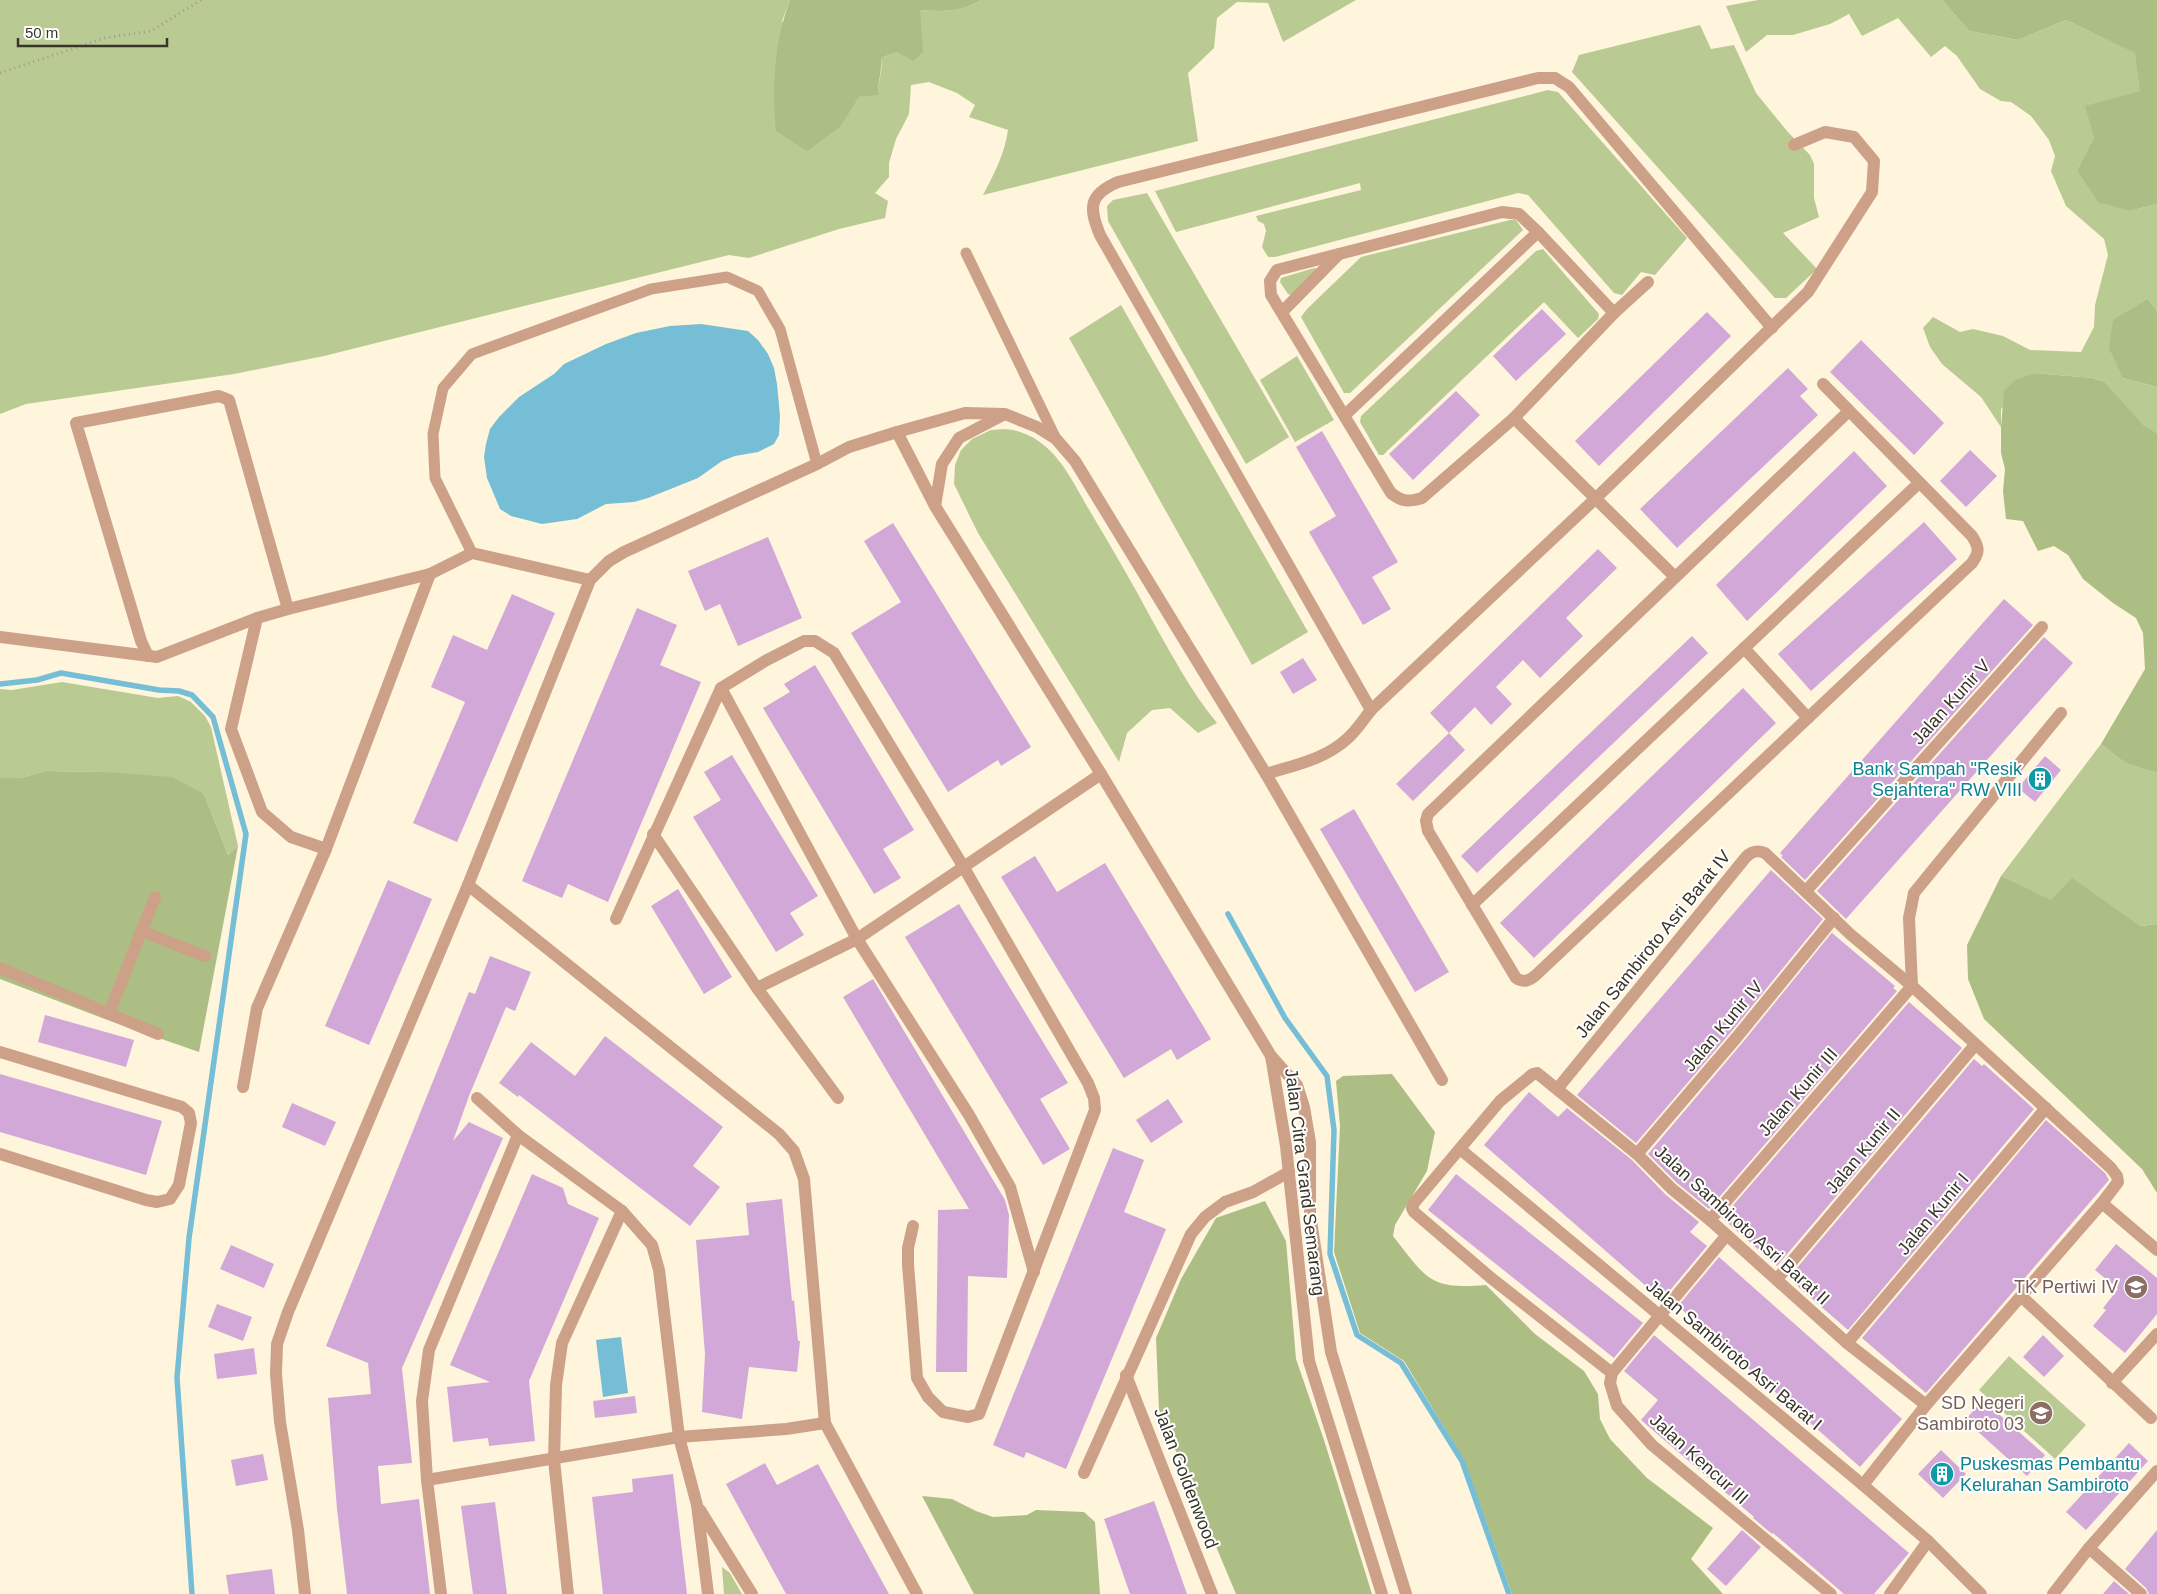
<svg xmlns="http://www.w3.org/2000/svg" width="2157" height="1594" viewBox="0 0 2157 1594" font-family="Arial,sans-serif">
<rect width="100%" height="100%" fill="#fef5dc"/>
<g fill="#baca93">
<path d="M0 0H790L782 21 851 108 859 97 878 94C878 81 883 72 881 58L897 52 920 10C942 12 962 12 981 0H1356L1283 42 1268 3 1237 2 1217 18 1214 48 1188 73 1198 141 983 195C994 174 1005 153 1008 130L969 117 975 105 957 93 929 82 911 85 909 114 896 139 889 163V177L875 193 888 201 885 218 839 229 749 258 729 255 324 356 234 374 26 404 0 414Z"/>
<polygon points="1758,0 1942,0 1969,31 2018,40 2066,20 2136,53 2141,91 2094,137 2077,170 2130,211 2157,204 2157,311 2148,299 2123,378 2157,387 2157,433 2144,427 2105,382 2093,378 2035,373 2001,409 2001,427 1981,397 1942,364 1930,347 1923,328 1933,317 1960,332 1973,329 2003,336 2030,350 2081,352 2094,327 2095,305 2108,255 2104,239 2066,206 2051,171 2055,156 2049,140 2031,116 2011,102 2001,101 1980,89 1957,56 1945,46 1931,57 1898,18 1862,36 1849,14 1830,24 1793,35 1767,35 1746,52 1726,6"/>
<polygon points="1700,25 1711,49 1734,45 1756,93 1787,131 1810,155 1814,164 1814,198 1819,217 1783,233 1817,269 1786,298 1775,298 1572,72 1579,55"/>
<polygon points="1548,90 1558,92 1687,238 1655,275 1641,272 1622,295 1614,293 1528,195 1518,193 1275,257 1268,257 1262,247 1266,231 1264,224 1258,221 1256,216 1361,190 1360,183 1176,232 1155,191"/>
<polygon points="1147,193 1289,437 1246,464 1108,221 1107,206 1113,200"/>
<polygon points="1510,220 1516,220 1523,230 1350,393 1344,393 1301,317 1307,309 1361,257"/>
<polygon points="1543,249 1599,314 1598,319 1578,338 1544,302 1383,455 1379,455 1360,422 1361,416 1536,251"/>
<polygon points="1314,268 1317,269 1291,295 1288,294 1280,282 1281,278"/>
<polygon points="1121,305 1308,632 1252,665 1069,338"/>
<polygon points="1297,356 1334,420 1295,442 1260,380"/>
<path d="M1005 429C1020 430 1035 437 1046 447 1065 463 1079 493 1091 513 1112 548 1133 584 1152 620 1172 655 1191 692 1217 723L1198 733 1170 708 1152 710 1127 733 1119 762 978 533 954 484 955 465 961 450 972 439 991 430Z"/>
<polygon points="62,682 158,698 178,696 191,702 205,716 211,727 238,846 228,855 204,794 106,772 46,771 20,778 0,778 0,689 12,690"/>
<polygon points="2101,744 2125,763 2157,773 2157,924 2140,926 2051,901 2001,876"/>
<polygon points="2009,1356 2086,1425 2055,1459 1979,1390"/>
<polygon points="722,1567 730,1573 742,1594 724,1594"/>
</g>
<g fill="#adbe85">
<path d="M790 0H981C962 12 943 12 920 10L923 52 913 61 897 52 881 58C882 73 878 80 878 95L859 97 840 127 807 151 776 131C772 87 774 42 790 0Z"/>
<polygon points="1942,0 2157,0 2157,204 2130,211 2098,202 2077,170 2094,137 2085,106 2140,91 2135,53 2066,20 2018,40 1969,31"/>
<polygon points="2148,299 2157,311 2157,387 2123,378 2109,348 2113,320"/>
<polygon points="2035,373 2093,378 2105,382 2144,426 2157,433 2157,773 2125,763 2101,744 2145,669 2143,633 2136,618 2113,603 2083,579 2068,555 2054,546 2038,551 2023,521 2006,519 2003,491 2005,469 2001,453 2001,427 2004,391 2015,380"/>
<polygon points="46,771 106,772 172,777 204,794 228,855 238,846 199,1052 110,1021 0,979 0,778 20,778"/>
<polygon points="2001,876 2051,900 2072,878 2140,926 2157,924 2157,1193 2142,1169 1984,1019 1968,979 1967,945"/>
<path d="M1392 1074 1435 1132 1427 1171 1395 1225 1393 1236C1426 1278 1429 1290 1486 1285L1535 1334 1584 1371 1598 1394 1600 1419 1610 1439 1647 1478 1713 1528 1691 1559 1723 1594H1512L1464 1460 1404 1361 1360 1333 1334 1252 1340 1126 1336 1081 1343 1076Z"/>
<polygon points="1265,1201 1286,1241 1296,1359 1324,1440 1372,1594 1236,1594 1159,1411 1156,1338 1181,1279 1216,1218"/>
<polygon points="922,1496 952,1499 976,1511 993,1517 1027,1515 1036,1510 1084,1512 1095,1522 1100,1594 974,1594"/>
</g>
<g fill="#76bdd6">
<polygon points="701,324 748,331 758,340 768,354 774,368 777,384 780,416 779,435 774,444 758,452 735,456 722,461 698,478 648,498 634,502 606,504 577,519 542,524 511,516 500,509 487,478 484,457 486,444 490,429 499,417 519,397 554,374 564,364 606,344 636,333 670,326"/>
<polygon points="621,1337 628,1393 603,1397 596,1340"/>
</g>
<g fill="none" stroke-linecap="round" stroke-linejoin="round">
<g stroke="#76bdd6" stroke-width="5.5">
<polyline points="0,684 37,680 61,673 159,690 179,691 192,695 213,717 246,834 189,1238 177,1378 192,1594"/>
<polyline points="1228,914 1285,1018 1327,1076 1334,1130 1330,1254 1357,1335 1401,1363 1462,1461 1509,1594"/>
</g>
</g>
<g fill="#d1a8d8">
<polygon points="1542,309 1566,334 1516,381 1493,356"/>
<polygon points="1707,312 1731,336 1599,466 1575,441"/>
<polygon points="1861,340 1944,423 1914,455 1830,372"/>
<polygon points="1788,368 1808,389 1800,396 1818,415 1677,548 1640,509"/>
<polygon points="1456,391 1480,415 1413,480 1389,454"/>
<polygon points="1322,431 1398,562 1372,577 1391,609 1363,625 1309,532 1336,516 1296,447"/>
<polygon points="1970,450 1997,476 1966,507 1940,481"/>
<polygon points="1854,451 1887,486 1747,621 1716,585"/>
<polygon points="1924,522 1957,559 1811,691 1778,654"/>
<polygon points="893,523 1031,747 1001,766 998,760 948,792 851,633 901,602 864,541"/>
<polygon points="768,537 802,618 738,646 720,604 705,611 688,571"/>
<polygon points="1598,549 1617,568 1566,618 1583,636 1540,678 1523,660 1496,687 1512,704 1491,725 1475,707 1449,733 1465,750 1413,801 1396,784 1449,733 1430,713"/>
<polygon points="512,594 555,613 457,842 413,823 465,702 431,687 453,635 487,650"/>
<polygon points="2004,599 2033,625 1805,880 1781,857 1783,856 1780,853"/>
<polygon points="637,608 677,625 660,665 701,682 608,902 568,884 562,898 522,881"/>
<polygon points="1692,636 1708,653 1477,873 1461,856"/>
<polygon points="2044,637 2073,663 1846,919 1817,891"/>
<polygon points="1303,658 1317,680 1293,694 1280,672"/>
<polygon points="815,665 914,830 883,849 901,878 874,894 763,708 790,692 784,684"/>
<polygon points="1743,688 1776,723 1534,958 1500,923"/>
<polygon points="732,755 818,896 790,913 804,935 776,952 693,817 721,800 704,772"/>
<polygon points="2045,756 2061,770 2035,802 2018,788"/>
<polygon points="1354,809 1449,972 1415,992 1320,829"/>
<polygon points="1035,856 1057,892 1105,863 1211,1039 1177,1060 1171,1049 1124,1078 1001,877"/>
<polygon points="1771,870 1823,919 1731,1032 1636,1143 1577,1095"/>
<polygon points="388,880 432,899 369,1045 325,1026"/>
<polygon points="678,889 732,977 704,994 651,906"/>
<polygon points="959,904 1068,1083 1040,1099 1070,1149 1043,1165 905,937"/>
<polygon points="1834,930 1832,933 1895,986 1893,988 1897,991 1709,1209 1677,1183 1648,1154 1743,1042"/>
<polygon points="490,956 531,972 515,1011 506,1007 469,1096 453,1141 469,1122 503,1138 402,1368 412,1463 378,1466 381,1504 419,1499 430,1594 347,1594 337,1509 328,1398 371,1394 368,1363 326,1346 469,992 475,994"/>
<polygon points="873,979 1005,1200 1009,1215 1007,1278 968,1276 967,1372 936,1372 938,1210 969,1209 843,997"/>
<polygon points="1909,1002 1962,1048 1777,1266 1722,1218"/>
<polygon points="45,1015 134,1040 126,1067 38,1042"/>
<polygon points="605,1036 723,1127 693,1166 720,1187 690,1226 519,1095 518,1097 499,1083 531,1042 575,1076"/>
<polygon points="1974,1059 1982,1066 1984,1064 2034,1109 1848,1330 1794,1283 1796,1281 1790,1276"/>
<polygon points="0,1074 162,1121 146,1175 0,1132"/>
<polygon points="1529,1092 1558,1117 1567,1108 1632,1160 1666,1195 1699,1222 1690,1232 1707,1246 1662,1300 1484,1145"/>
<polygon points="1168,1099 1183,1122 1151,1143 1136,1120"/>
<polygon points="292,1103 336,1122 325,1146 282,1127"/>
<polygon points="2046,1120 2105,1173 2109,1180 1926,1393 1862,1338"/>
<polygon points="1113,1148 1144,1160 1124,1212 1166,1229 1066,1469 1026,1452 1024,1458 993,1445"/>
<polygon points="532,1174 563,1188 568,1204 599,1218 529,1381 535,1441 489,1446 488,1438 453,1442 447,1387 490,1382 450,1365"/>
<polygon points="1456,1174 1643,1323 1614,1358 1428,1210"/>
<polygon points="782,1199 792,1301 794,1300 798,1341 800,1341 797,1372 749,1367 742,1419 702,1412 705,1354 696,1240 749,1235 746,1203"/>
<polygon points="2116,1244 2157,1278 2157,1314 2125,1353 2093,1326 2106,1310 2103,1308 2118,1289 2095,1270"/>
<polygon points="231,1245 274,1264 264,1288 220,1269"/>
<polygon points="1719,1257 1902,1419 1860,1467 1678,1306"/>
<polygon points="217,1304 252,1317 243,1341 208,1327"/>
<polygon points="1654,1335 1909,1553 1874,1594 1844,1594 1773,1533 1772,1534 1753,1518 1754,1517 1641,1420 1658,1400 1624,1371"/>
<polygon points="2043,1335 2064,1356 2044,1377 2023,1357"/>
<polygon points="254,1348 257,1374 217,1379 214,1354"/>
<polygon points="635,1396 637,1413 595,1418 593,1401"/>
<polygon points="1983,1400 2045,1455 2027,1476 1965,1420"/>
<polygon points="2129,1443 2148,1461 2086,1530 2066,1512"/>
<polygon points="1941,1450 1966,1474 1943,1498 1918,1474"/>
<polygon points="263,1454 268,1480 236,1486 231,1460"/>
<polygon points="765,1463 777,1485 818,1464 889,1594 786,1594 726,1484"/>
<polygon points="673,1474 687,1594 603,1594 592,1497 633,1492 632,1479"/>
<polygon points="1154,1501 1167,1537 1187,1594 1130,1594 1104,1519"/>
<polygon points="495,1502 507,1594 473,1594 461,1506"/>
<polygon points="1742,1530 1761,1547 1726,1586 1707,1569"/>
<polygon points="2157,1530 2157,1594 2149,1594 2146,1588 2125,1569"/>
<polygon points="272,1569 275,1594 229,1594 226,1575"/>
<polygon points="2114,1581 2129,1594 2103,1594"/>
</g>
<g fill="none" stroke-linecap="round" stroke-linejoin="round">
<polyline stroke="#a29b88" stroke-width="3" stroke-dasharray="1 4" stroke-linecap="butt" points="0,73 105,38 151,31 201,0"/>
<g stroke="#cda188" stroke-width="11">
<polyline points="966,253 1056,439"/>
<polyline points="472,553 435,478 433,434 443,388 472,354 651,289 727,277 758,291 780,329 817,464"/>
</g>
<g stroke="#cda188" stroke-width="12">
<path d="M1502 212 1519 214 1538 232 1614 313 1514 418 1422 498C1409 502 1402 502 1391 493L1271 295 1270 281 1277 270Z"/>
<polyline points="1282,312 1339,254"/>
<polyline points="1614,313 1648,282"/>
<path d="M1823 384 1972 536C1979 547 1980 552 1972 563L1536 975C1529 981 1524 983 1516 978L1428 831 1426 821 1428 814 1849 411"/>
<polyline points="1345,415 1538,232"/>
<polyline points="1514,418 1675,577"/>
<polyline points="897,432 965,413 1005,414 1037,427 1056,439 1075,461 1266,774 1442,1080"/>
<polyline points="935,506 942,464 959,438 1003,415"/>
<polyline points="0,637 157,657 257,618"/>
<polyline points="1744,648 1808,718"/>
<polyline points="148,656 141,641 76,423 219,396 229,400 288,609"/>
<polyline points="721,688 857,939 969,1115 1010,1187 1034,1272"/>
<path d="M1371 710 1100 235C1089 208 1088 195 1118 182L1538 78H1555L1569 87 1772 328"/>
<path d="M1266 774C1295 765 1326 759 1348 738 1357 730 1364 719 1371 710L1595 499 1808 292 1872 192 1874 161 1854 137 1825 132 1794 145"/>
<polyline points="653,834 757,988 838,1098"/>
<polyline points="326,849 291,837 262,812 231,729 257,618 288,609 430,574"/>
<polyline points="468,885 779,1134 794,1151 804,1179 825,1423 917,1594"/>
<polyline points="1806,891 2042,627"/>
<polyline points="1472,905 1919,483"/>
<polyline points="616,919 721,688 765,661 804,641 815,641 834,653 963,866 1088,1083 1094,1098 1095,1110 979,1414 968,1417 943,1412 928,1397 917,1378 908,1264 908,1248 913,1226"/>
<polyline points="141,931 205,956"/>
<polyline points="0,968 158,1034"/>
<polyline points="757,988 857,939 1101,774"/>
<polyline points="109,1013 155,897"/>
<polyline points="0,1052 182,1107 189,1113 191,1123 179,1185 170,1199 157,1202 146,1200 0,1154"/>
<polyline points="1271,1056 1286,1146 1309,1361 1382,1594"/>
<polyline points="243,1087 257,1008 326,849 430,574 472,553 590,580"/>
<path d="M1558 1088 1746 857C1752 851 1757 850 1765 853L1850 934 1912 986 2111 1168 2117 1176 2118 1182 2102 1203 1926 1405 1863 1485"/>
<polyline points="477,1098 518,1135 622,1211 652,1245 659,1270 679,1437 697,1505 708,1594"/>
<polyline points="1460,1149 1863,1485 1928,1541 1981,1594"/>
<polyline points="1637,1154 1737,1037 1834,918"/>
<polyline points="2102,1203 2157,1250"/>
<polyline points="1710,1220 1912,986 1909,918 1914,893 2061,713"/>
<polyline points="1726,1236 1612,1373 1610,1383 1617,1406 1652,1445 1831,1594"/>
<polyline points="1777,1279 1975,1045"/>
<polyline points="2021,1296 2151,1418"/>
<polyline points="1847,1343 2046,1108"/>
<polyline points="1612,1373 1491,1278 1414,1212 1412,1208 1414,1203 1500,1101 1533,1074 1537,1073 1637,1154 1672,1189 1710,1220 1847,1343 1926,1405"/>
<polyline points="1126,1375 1212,1594"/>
<polyline points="2112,1383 2157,1334"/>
<polyline points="1084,1473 1191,1234 1205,1217 1225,1202 1253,1192 1289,1172"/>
<polyline points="427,1480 679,1437 786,1429 825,1423"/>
<polyline points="700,1510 752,1594"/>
<polyline points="2089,1548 2141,1594"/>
<polyline points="305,1594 298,1530 280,1422 276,1374 277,1344 288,1312 468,885 590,580 609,561 624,552 817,464 849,447 897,432 935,506 1101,774 1271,1056 1297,1085 1304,1107 1310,1142 1310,1214 1331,1352 1406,1594"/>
<polyline points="441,1594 427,1480 422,1401 429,1350 518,1135"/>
<polyline points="568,1594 554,1460 556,1385 562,1343 622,1211"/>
<polyline points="1890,1594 1928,1541"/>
<polyline points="2053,1594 2089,1548 2157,1471"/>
</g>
</g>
<defs>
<g id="building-disc" transform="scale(1.25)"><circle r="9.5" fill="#0f9aa8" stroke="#fff"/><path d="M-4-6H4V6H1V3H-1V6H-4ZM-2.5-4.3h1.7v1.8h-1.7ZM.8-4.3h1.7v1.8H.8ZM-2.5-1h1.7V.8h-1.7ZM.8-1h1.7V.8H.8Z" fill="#fff"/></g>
<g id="school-disc" transform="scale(1.25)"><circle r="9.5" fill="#8d6e63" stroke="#fff"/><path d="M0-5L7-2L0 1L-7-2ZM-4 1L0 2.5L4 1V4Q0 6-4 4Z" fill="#fff"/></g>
</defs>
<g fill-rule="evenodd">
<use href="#building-disc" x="2040" y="779"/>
<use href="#school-disc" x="2136" y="1287"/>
<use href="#school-disc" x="2041" y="1413"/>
<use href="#building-disc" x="1942" y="1474"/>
</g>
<g text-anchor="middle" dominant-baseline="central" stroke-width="4" stroke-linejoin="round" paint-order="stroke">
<g font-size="18" fill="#393528" stroke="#fff">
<text transform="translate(1951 702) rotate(-48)">Jalan Kunir V</text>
<text transform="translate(1653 944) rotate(-51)">Jalan Sambiroto Asri Barat IV</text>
<text transform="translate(1723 1026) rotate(-50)">Jalan Kunir IV</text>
<text transform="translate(1798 1092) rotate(-49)">Jalan Kunir III</text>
<text transform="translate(1863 1151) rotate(-50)">Jalan Kunir II</text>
<text transform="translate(1305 1182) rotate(83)">Jalan Citra Grand Semarang</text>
<text transform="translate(1933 1214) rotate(-50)">Jalan Kunir I</text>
<text transform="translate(1742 1225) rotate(42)">Jalan Sambiroto Asri Barat II</text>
<text transform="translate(1734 1355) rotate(40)">Jalan Sambiroto Asri Barat I</text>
<text transform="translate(1699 1459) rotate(42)">Jalan Kencur III</text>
<text transform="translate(1186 1478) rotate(69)">Jalan Goldenwood</text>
</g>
<g font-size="18" fill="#0d838f" stroke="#fff" text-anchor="end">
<text x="2022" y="769">Bank Sampah "Resik<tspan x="2022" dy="21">Sejahtera" RW VIII</tspan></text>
<text x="1960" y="1464" text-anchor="start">Puskesmas Pembantu<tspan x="1960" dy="21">Kelurahan Sambiroto</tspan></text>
</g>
<g font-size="18" fill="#785e54" stroke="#fff" text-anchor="end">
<text x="2118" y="1287">TK Pertiwi IV</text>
<text x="2024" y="1403">SD Negeri<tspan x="2024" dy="21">Sambiroto 03</tspan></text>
</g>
</g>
<path d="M18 38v8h149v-8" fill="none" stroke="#393528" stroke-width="2.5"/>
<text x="25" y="38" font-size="15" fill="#393528" stroke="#ffffff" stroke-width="4" paint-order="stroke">50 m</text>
</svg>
